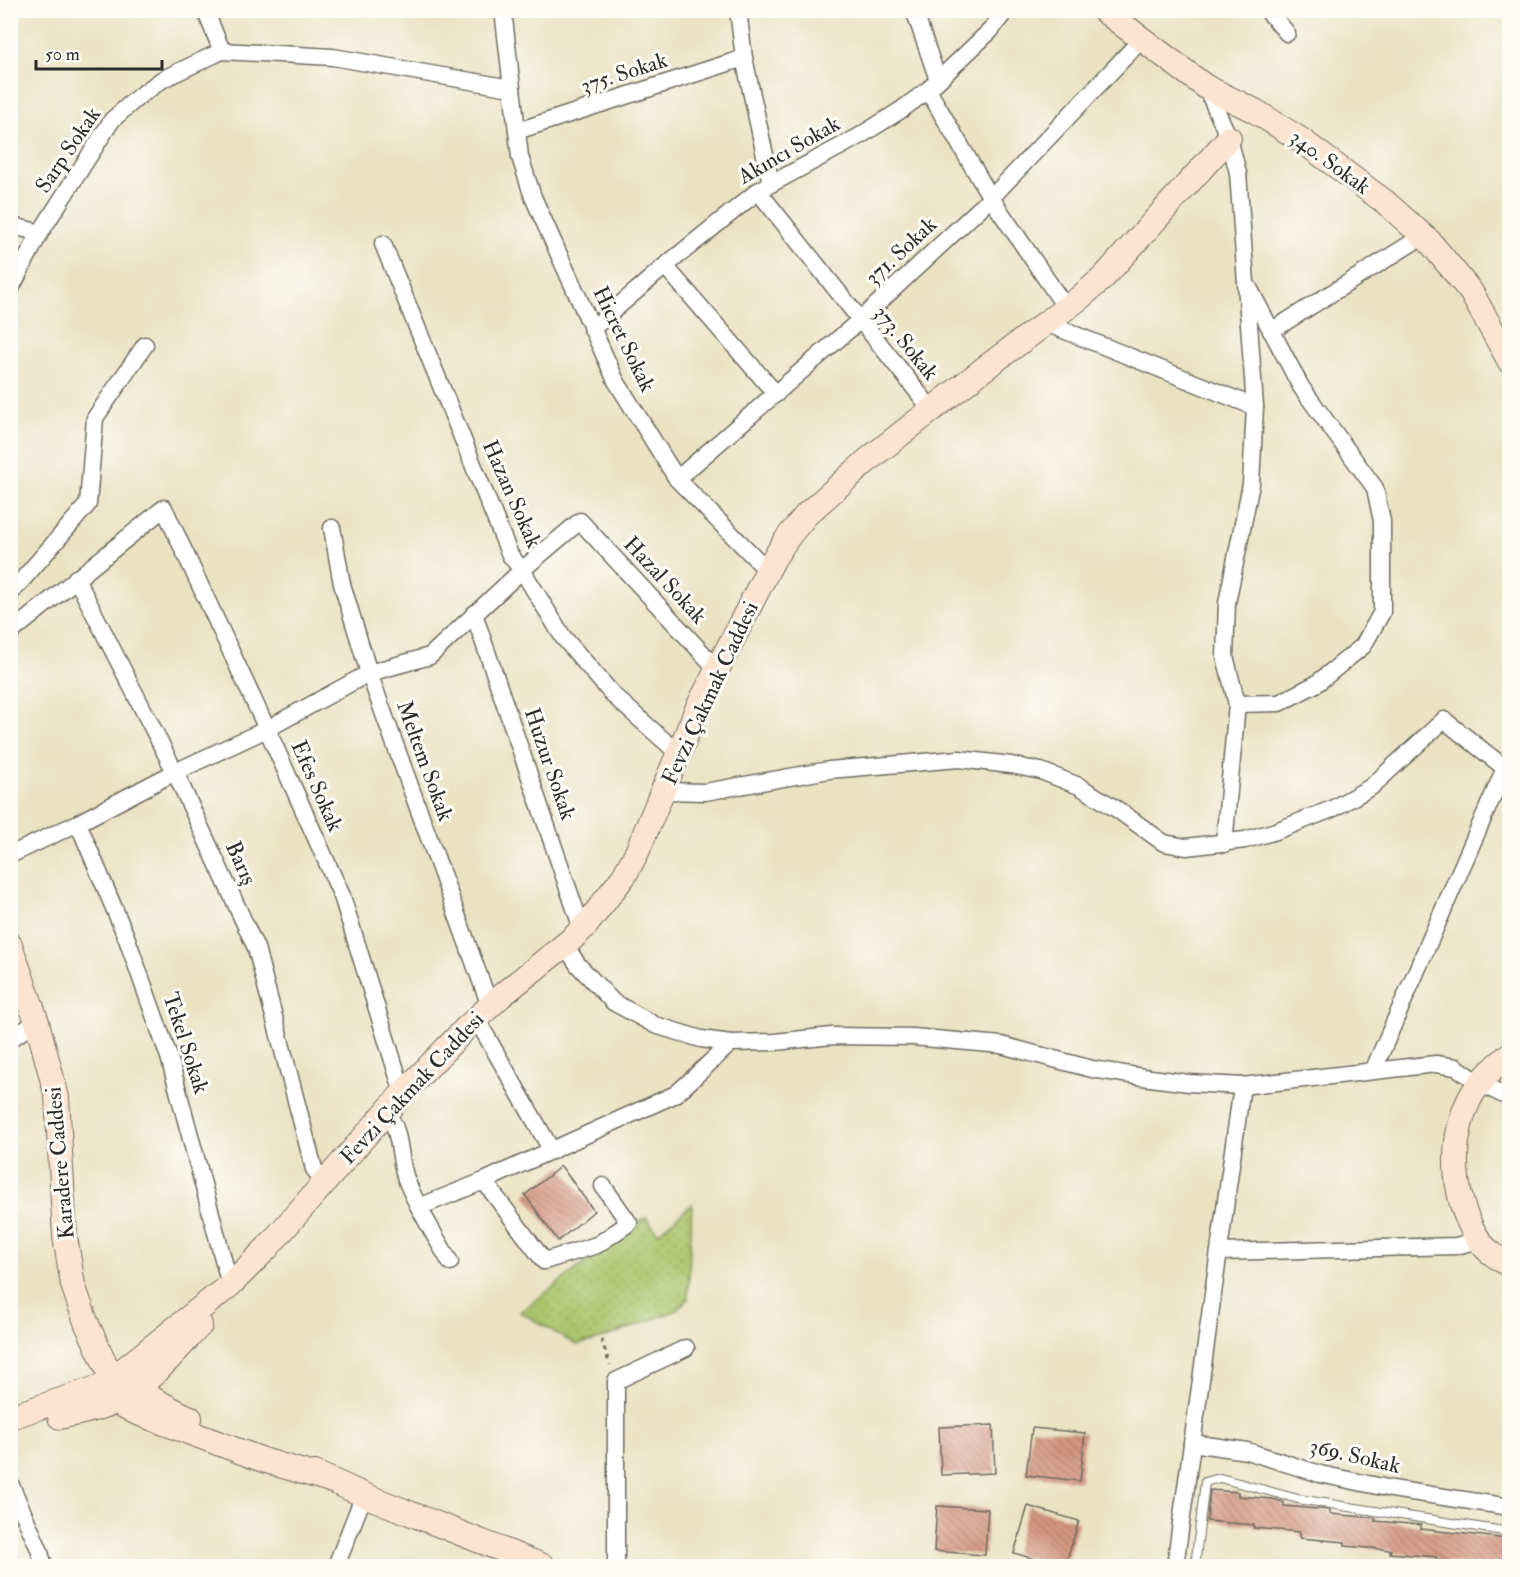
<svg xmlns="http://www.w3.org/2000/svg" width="1520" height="1577" viewBox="0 0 1520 1577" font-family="'IM FELL Double Pica',serif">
<defs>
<pattern id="park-dots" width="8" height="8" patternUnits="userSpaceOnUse" patternTransform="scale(1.5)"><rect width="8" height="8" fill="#aac56c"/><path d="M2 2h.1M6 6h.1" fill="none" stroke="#92a95e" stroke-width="1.8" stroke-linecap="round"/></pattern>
<pattern id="building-back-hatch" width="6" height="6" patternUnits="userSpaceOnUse" patternTransform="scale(1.5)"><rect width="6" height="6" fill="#d49680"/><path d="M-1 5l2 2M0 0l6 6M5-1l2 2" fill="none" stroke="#ac7b69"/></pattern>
</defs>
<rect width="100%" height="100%" fill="#fdfcf7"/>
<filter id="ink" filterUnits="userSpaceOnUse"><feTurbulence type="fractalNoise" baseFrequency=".0167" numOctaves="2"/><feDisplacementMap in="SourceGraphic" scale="12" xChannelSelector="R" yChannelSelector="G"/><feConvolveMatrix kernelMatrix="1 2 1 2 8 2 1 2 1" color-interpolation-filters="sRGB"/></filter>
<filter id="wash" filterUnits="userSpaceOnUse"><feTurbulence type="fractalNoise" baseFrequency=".008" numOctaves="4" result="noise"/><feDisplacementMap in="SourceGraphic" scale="24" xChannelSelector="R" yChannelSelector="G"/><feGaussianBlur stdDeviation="1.35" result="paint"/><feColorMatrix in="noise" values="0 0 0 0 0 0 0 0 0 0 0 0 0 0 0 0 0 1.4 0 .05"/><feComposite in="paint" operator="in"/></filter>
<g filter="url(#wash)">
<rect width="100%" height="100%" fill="#ebe2c2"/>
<polygon fill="url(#park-dots)" stroke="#6a784c" stroke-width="1.5" points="692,1204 688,1299 675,1311 601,1339 576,1345 520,1312 646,1217 658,1233"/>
<g id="blocks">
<g fill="url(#building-back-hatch)">
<polygon points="561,1166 594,1211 558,1241 525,1195"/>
<polygon points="993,1425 995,1473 941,1475 939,1427"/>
<polygon points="1032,1428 1085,1433 1080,1481 1026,1475"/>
<polygon points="1210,1490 1238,1492 1238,1496 1272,1499 1284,1502 1284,1506 1330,1510 1330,1514 1376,1518 1375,1521 1421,1525 1421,1529 1509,1539 1509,1566 1484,1566 1436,1562 1437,1557 1390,1553 1391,1550 1345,1546 1345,1542 1300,1538 1300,1532 1254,1528 1254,1525 1207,1521"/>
<polygon points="937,1506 988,1509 985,1555 934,1551"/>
<polygon points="1028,1506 1079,1521 1065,1566 1058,1566 1014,1553"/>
</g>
</g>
</g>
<g filter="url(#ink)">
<use href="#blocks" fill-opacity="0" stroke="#6e6b60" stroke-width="1.5"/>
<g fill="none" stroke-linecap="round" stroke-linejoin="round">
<g stroke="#6e6b60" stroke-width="10">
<polyline id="lane" points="1195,1566 1205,1482 1220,1478 1298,1499 1510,1532"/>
</g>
<g stroke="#6e6b60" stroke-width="19">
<g id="street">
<polyline points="205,10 222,51"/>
<polyline points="503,10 520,157 533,197 616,381 677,479 768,571"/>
<polyline points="738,10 744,58 771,183"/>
<polyline points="914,10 938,80"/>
<polyline points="1267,10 1287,33"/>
<polyline points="1206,87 1229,138 1238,173 1255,407 1251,484 1227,603 1225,656 1237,704 1224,844"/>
<polyline points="928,90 991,198 1066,308"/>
<polyline points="517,131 744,58"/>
<polyline points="758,191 932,410"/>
<polyline points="10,225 40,233"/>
<polyline points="383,244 510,555 522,570 563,637 614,696 679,754"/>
<polyline points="665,266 776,394"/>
<polyline points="10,290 40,233 112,120 138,97 163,79 222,51 333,57 511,88"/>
<polyline points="1046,323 1255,407"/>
<polyline points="592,329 665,266 758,191 858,137 901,110 928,90 991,30 1006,10"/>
<polyline points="1271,331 1423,236"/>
<polyline points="677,479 859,321 991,198 1141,40"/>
<polyline points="332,528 342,584 369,673 490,1006"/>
<polyline points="76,578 175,772 256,948 314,1169 324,1182"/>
<polyline points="10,594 88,504 95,418 145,345"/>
<polyline points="474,614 582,929"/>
<polyline points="10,633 164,508 267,729 342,896 403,1093"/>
<polyline points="1237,704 1279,703 1316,684 1363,646 1382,612 1382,521 1375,488 1301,387 1249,288"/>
<polyline points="664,791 705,792 829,770 959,759 1011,765 1041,771 1079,786 1118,810 1164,843 1186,847 1245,840 1276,831 1332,809 1371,787 1444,720 1505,768 1373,1071"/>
<polyline points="78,823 127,939 169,1057 230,1285"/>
<polyline points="10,855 78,823 175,772 267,729 369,673 430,656 522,570 580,521 717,669"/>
<polyline points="565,945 578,965 613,1002 655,1025 701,1039 731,1043 775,1042 832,1036 913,1037 1001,1045 1092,1069 1143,1077 1189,1083 1242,1086 1436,1064 1456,1067 1481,1084 1510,1098"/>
<polyline points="476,1018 552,1151"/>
<polyline points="10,1039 37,1022"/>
<path d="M386 1112C402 1131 398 1157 406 1179 417 1208 435 1235 450 1262"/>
<polyline points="484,1181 544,1261 597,1245 629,1223 603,1186"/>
<polyline points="419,1207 484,1181 676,1094 731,1043"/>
<polyline points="1219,1252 1456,1246 1479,1240"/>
<polyline points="1192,1443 1247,1451 1320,1474 1392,1489 1510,1507"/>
<polyline points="10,1483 39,1549 44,1566"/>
<polyline points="336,1566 364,1495"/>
<polyline points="616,1566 616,1381 686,1348"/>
<polyline points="1175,1566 1242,1086"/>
</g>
</g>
<g stroke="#6e6b60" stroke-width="26">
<g id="secondary">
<polyline points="1103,10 1206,87 1255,111 1301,140 1385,202 1430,242 1471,292 1510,362"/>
<polyline points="10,945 37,1022 57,1097 65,1237 73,1285 86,1322 112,1379 115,1401 135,1412 263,1460 330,1480"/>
<path d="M1510 1054C1495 1067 1479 1081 1470 1098 1448 1142 1452 1203 1481 1243 1487 1251 1500 1260 1510 1265"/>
<path d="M112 1379C140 1390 163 1406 190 1418"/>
<polyline points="10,1417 103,1386 230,1285 266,1249 403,1093 465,1029 502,995 572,939 587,924 624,876 637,852 697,709 773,560 788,537 807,514 869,459 985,368 1077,300 1103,278 1229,138"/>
<path d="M60 1417C77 1413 97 1410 114 1402 149 1385 174 1353 200 1325"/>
<polyline points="315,1473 364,1495 543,1566"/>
</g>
</g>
<polyline stroke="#6e6b60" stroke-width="3" stroke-dasharray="4.5 4.5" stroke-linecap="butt" points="601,1339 610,1365"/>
<use href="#lane" stroke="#fff" stroke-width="8"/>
<use href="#street" stroke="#fff" stroke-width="16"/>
<use href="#secondary" stroke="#fde4d1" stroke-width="24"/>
</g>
</g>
<g text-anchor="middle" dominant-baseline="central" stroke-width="6" stroke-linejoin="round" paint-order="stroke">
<g font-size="22" fill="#2b2b2b" stroke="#fdfcf7">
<text transform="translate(624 73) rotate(-18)">375. Sokak</text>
<text transform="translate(68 150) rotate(-56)">Sarp Sokak</text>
<text transform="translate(789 150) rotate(-30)">Akıncı Sokak</text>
<text transform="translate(1330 162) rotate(36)">340. Sokak</text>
<text transform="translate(901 251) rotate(-43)">371. Sokak</text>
<text transform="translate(624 339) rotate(64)">Hicret Sokak</text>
<text transform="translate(906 343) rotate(51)">373. Sokak</text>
<text transform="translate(512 494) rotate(66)">Hazan Sokak</text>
<text transform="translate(665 580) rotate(47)">Hazal Sokak</text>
<text transform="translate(710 693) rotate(-65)">Fevzi Çakmak Caddesi</text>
<text transform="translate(425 761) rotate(70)">Meltem Sokak</text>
<text transform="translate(550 764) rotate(71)">Huzur Sokak</text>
<text transform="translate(317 786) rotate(66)">Efes Sokak</text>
<text transform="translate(241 863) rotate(65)">Barış</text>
<text transform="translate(186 1043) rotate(72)">Tekel Sokak</text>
<text transform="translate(412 1088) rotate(-47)">Fevzi Çakmak Caddesi</text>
<text transform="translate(60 1163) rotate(-95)">Karadere Caddesi</text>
<text transform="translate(1355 1456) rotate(13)">369. Sokak</text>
</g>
</g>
<rect width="1520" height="1577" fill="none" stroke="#fdfcf7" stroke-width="36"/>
<path d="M36 60v9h126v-9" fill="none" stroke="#2b2b2b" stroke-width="3"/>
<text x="45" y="60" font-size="18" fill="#2b2b2b" stroke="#fdfcf7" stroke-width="4.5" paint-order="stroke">50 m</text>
</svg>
